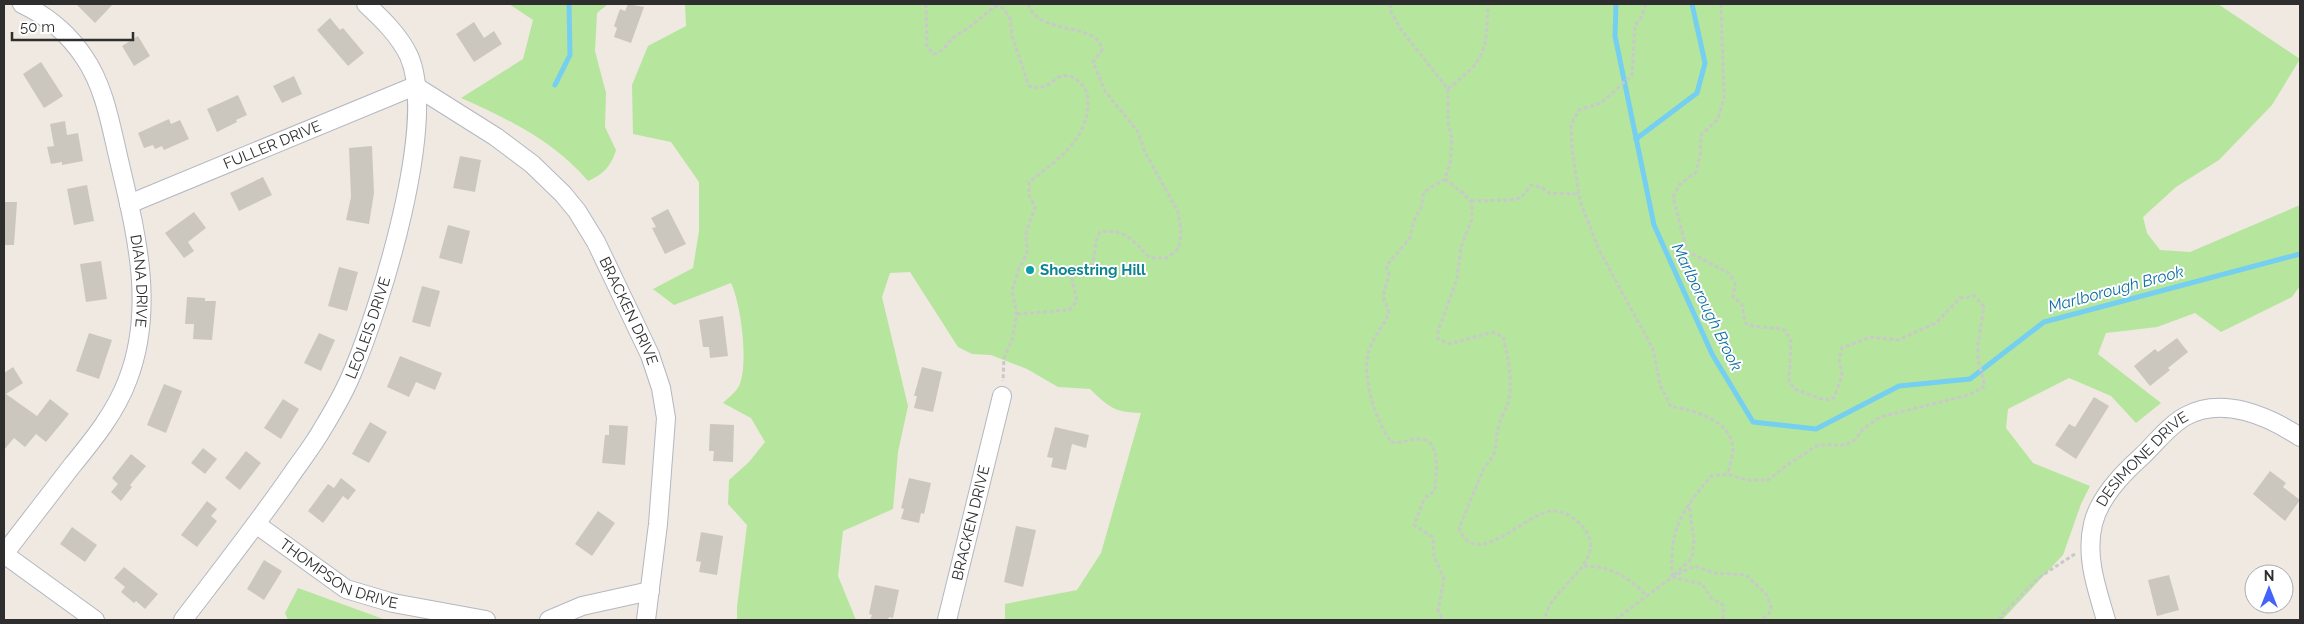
<svg xmlns="http://www.w3.org/2000/svg" width="2304" height="624" viewBox="0 0 2304 624" font-family="Raleway,sans-serif">
<rect width="100%" height="100%" fill="#efe9e1"/>
<g fill="#b6e59e">
<path d="M509 4H608L597 13 595 51 606 93 605 127 616 150C611 166 604 174 588 181 554 141 508 119 461 98L523 59 533 20Z"/>
<path d="M685 4H2218L2300 59 2272 105 2219 160 2176 187 2143 217 2147 233 2160 250 2190 252 2300 205V286L2292 297 2221 332 2195 313 2157 327 2106 333 2098 354 2161 403 2136 423 2111 396 2069 378 2008 409 2006 428 2033 463 2090 486 2081 504 2063 555 2002 620H1005V604L1077 590 1101 553 1141 413C1114 412 1110 408 1090 389L1058 387 1027 369 991 355 972 354 958 347 910 272 890 273 882 297 908 406 898 452 893 509 843 531 838 576 856 620H737V607L747 525 728 504 729 480 749 462 765 442 751 418 723 403C728 398 736 392 739 386 749 364 741 304 731 283L674 305 653 289 693 268 699 231V182L671 142 633 134 632 85 648 46 686 26Z"/>
<polygon points="298,588 386,620 288,620 285,613"/>
</g>
<g fill="none" stroke-linecap="round" stroke-linejoin="round">
<g stroke="#75cff0" stroke-width="5">
<polyline points="1616,4 1615,36 1654,225 1712,354 1753,422 1816,429 1899,386 1970,379 2044,322 2300,254"/>
<polyline points="555,85 570,55 569,4"/>
<polyline points="1636,139 1697,93 1705,63 1692,4"/>
</g>
</g>
<g fill="#cbc7bf">
<polygon points="76,4 113,4 95,23"/>
<polygon points="628,4 644,7 631,43 614,37 617,28 614,26 620,9 625,11"/>
<polygon points="330,18 340,30 343,28 364,53 348,66 317,30"/>
<polygon points="474,22 484,38 494,31 502,44 474,62 456,34"/>
<polygon points="138,36 150,56 134,66 122,46"/>
<polygon points="41,62 63,96 44,108 23,74"/>
<polygon points="294,76 302,94 282,103 273,86"/>
<polygon points="238,95 247,115 236,120 237,122 217,132 207,109"/>
<polygon points="169,119 171,124 180,120 189,139 164,150 162,146 155,149 153,145 144,148 138,133"/>
<polygon points="65,121 67,135 78,133 83,161 62,165 62,162 51,164 47,147 54,146 50,124"/>
<polygon points="372,146 374,193 369,224 346,220 351,197 349,148"/>
<polygon points="460,156 481,160 475,192 453,188"/>
<polygon points="263,177 272,195 239,211 230,193"/>
<polygon points="87,185 94,221 74,225 67,189"/>
<polygon points="4,202 17,202 14,245 4,245"/>
<polygon points="668,209 686,244 665,254 652,228 656,227 651,218"/>
<polygon points="194,212 206,228 188,242 194,251 184,258 165,233"/>
<polygon points="448,225 470,231 462,264 439,258"/>
<polygon points="101,261 107,299 86,302 80,264"/>
<polygon points="339,267 358,272 347,311 328,306"/>
<polygon points="422,286 440,291 430,327 412,322"/>
<polygon points="187,297 205,298 205,301 216,301 212,340 193,339 194,324 185,324"/>
<polygon points="723,316 728,356 710,358 709,347 703,347 699,320"/>
<polygon points="89,333 112,340 99,379 76,371"/>
<polygon points="319,333 335,340 321,371 304,363"/>
<polygon points="2177,338 2188,352 2168,368 2170,370 2150,386 2134,366 2155,349 2158,352"/>
<polygon points="400,356 442,373 435,390 416,382 409,397 387,387"/>
<polygon points="13,367 23,383 6,394 37,416 50,399 69,414 46,442 36,434 25,447 14,438 4,450 4,373"/>
<polygon points="922,367 942,372 933,412 914,408 917,396 914,396"/>
<polygon points="164,384 182,391 166,433 147,425"/>
<polygon points="2094,397 2109,406 2076,459 2055,445 2069,424 2075,427"/>
<polygon points="283,399 299,409 281,439 264,428"/>
<polygon points="370,422 387,432 369,463 352,454"/>
<polygon points="710,424 734,425 733,462 713,461 714,451 709,451"/>
<polygon points="609,425 628,426 625,465 602,463 605,435 609,435"/>
<polygon points="1055,427 1089,435 1086,448 1072,444 1066,470 1051,467 1053,458 1047,457"/>
<polygon points="203,448 217,459 205,474 191,463"/>
<polygon points="246,451 261,463 240,490 225,478"/>
<polygon points="131,454 146,466 130,485 132,487 121,501 111,492 118,484 112,478"/>
<polygon points="2270,471 2286,483 2283,487 2300,500 2285,521 2253,494"/>
<polygon points="341,478 356,490 348,500 343,496 323,523 308,511 328,484 334,488"/>
<polygon points="909,478 931,483 924,514 921,513 919,523 901,519 904,509 901,508"/>
<polygon points="207,501 217,509 211,516 217,521 197,547 181,535"/>
<polygon points="598,511 615,523 592,556 575,544"/>
<polygon points="1016,526 1036,530 1023,587 1004,582"/>
<polygon points="72,527 97,545 85,562 60,544"/>
<polygon points="701,532 723,536 717,575 699,572 701,562 696,561"/>
<polygon points="264,560 282,571 264,600 247,589"/>
<polygon points="124,567 158,594 145,609 136,601 134,603 121,592 125,587 114,578"/>
<polygon points="2169,575 2179,610 2157,616 2148,580"/>
<polygon points="875,585 899,590 893,618 889,617 888,620 870,620 872,615 869,614"/>
</g>
<g fill="none" stroke-linecap="round" stroke-linejoin="round">
<g stroke="#b4b7c1" stroke-width="20">
<g id="minor">
<path id="s1" d="M22 4C47 16 68 33 84 57 104 86 110 122 118 156 135 229 156 305 128 379 116 412 93 440 71 467 49 496 26 525 4 554L95 620"/>
<path id="s2" d="M129 204 415 86 496 137 532 164 563 194 577 211 596 242 650 355 661 388 666 418 658 524 646 620"/>
<path id="s3" d="M256 524 346 589 393 603 486 620"/>
<path id="s4" d="M183 620C218 574 254 528 287 481 299 463 313 446 323 428 334 410 345 391 353 371 381 304 438 123 409 56 399 35 382 19 366 4"/>
<polyline points="549,620 582,606 650,591"/>
<path id="s5" d="M947 620 1002 396"/>
<path id="s6" d="M2106 620C2097 589 2085 557 2093 524 2099 498 2122 474 2141 457 2155 444 2169 425 2186 416 2223 396 2268 416 2300 437"/>
</g>
</g>
<g stroke="#c9c9c9" stroke-width="3" stroke-dasharray="4 2.5" stroke-linecap="butt">
<path d="M926 4 927 46 933 54C946 51 947 41 957 35 971 27 983 16 995 6L1003 8 1010 18 1012 36 1029 86C1051 93 1052 74 1068 76 1076 77 1085 86 1087 93 1094 135 1058 160 1029 182V195L1035 208 1026 232 1027 254 1019 268 1012 291 1017 314 1012 340 1004 358 1003 381"/>
<path d="M1390 4 1391 12 1402 31 1448 89V122L1452 139 1450 164 1445 179 1424 192 1421 207 1413 223 1410 238 1386 266 1389 275 1383 296 1389 313C1383 327 1371 340 1368 354 1362 378 1376 422 1391 442 1404 444 1410 438 1421 439 1442 440 1436 477 1435 490L1424 499 1414 525 1433 537 1434 556 1444 578 1438 611 1443 620"/>
<path d="M1646 4 1641 18 1635 25 1632 75 1601 103 1579 110 1571 125 1572 150 1580 201 1599 250 1653 349 1660 385 1671 407C1695 410 1734 421 1733 451 1732 459 1729 467 1728 474"/>
<path d="M1448 89C1487 58 1486 52 1488 4"/>
<path d="M1445 179 1463 193 1472 203V219L1461 247 1457 279 1438 331V339L1449 344 1493 332 1503 337C1508 357 1513 382 1508 403 1506 410 1501 417 1499 425 1493 444 1501 449 1484 468L1459 528C1476 573 1527 511 1553 511 1564 511 1573 517 1580 524 1616 561 1548 585 1545 620"/>
<polyline points="1471,201 1510,200 1521,198 1531,185 1541,187 1549,193 1579,194"/>
<path d="M1017 314 1069 310 1077 301 1072 279 1076 273 1093 265 1096 241 1100 232C1126 228 1133 241 1150 258H1167L1179 248 1181 230 1178 212 1145 152 1138 132 1105 91 1093 62 1102 50C1099 21 1039 37 1028 4"/>
<path d="M1584 566C1612 566 1628 577 1647 596"/>
<polyline points="1674,575 1692,558 1694,541 1689,504"/>
<polyline points="1672,577 1695,566 1714,573 1746,575 1766,594 1771,606 1769,614 1760,620"/>
<polyline points="1672,577 1702,584 1712,599 1723,605 1723,620"/>
<path d="M1615 620 1672 577C1670 527 1680 514 1711 476L1728 474 1746 480H1768L1787 465 1818 445H1845L1855 440 1863 429 1880 417 1969 395 1985 386 1978 360V344L1984 307 1975 296 1960 298 1936 323 1898 340 1870 337 1842 348 1839 359 1842 375 1834 398 1824 400 1795 389 1789 381 1791 341 1785 330C1772 326 1755 329 1745 323L1742 304 1733 297 1735 283 1729 273 1687 251 1673 197 1679 185 1696 172 1700 156 1701 135 1718 119 1724 97 1721 4"/>
<polyline points="1999,620 2002,615 2038,578 2075,554"/>
</g>
<use href="#minor" stroke="#fff" stroke-width="18"/>
</g>
<circle fill="#0f9aa8" stroke="#fff" stroke-width="2" cx="1030" cy="270" r="5"/>
<g text-anchor="middle" dominant-baseline="central" stroke-width="4" stroke-linejoin="round" paint-order="stroke">
<g font-size="15" fill="#2e2e2e" stroke="#fff">
<text stroke="none"><textPath href="#s2" startOffset="155">FULLER DRIVE</textPath></text>
<text stroke="none"><textPath href="#s1" startOffset="315">DIANA DRIVE</textPath></text>
<text stroke="none"><textPath href="#s2" startOffset="628">BRACKEN DRIVE</textPath></text>
<text stroke="none"><textPath href="#s4" startOffset="348">LEOLEIS DRIVE</textPath></text>
<text stroke="none"><textPath href="#s6" startOffset="181">DESIMONE DRIVE</textPath></text>
<text stroke="none"><textPath href="#s5" startOffset="100">BRACKEN DRIVE</textPath></text>
<text stroke="none"><textPath href="#s3" startOffset="98">THOMPSON DRIVE</textPath></text>
</g>
<g font-size="15" font-weight="bold" fill="#0d838f" stroke="#fff" text-anchor="start">
<text x="1040" y="270">Shoestring Hill</text>
</g>
<g font-size="16" font-style="italic" fill="#0d6fa3" stroke="#fff">
<text transform="translate(2116 289) rotate(-15)">Marlborough Brook</text>
<text transform="translate(1707 307) rotate(64)">Marlborough Brook</text>
</g>
</g>
<rect width="2304" height="624" fill="none" stroke="#2e2e2e" stroke-width="10"/>
<g transform="translate(2269 589)"><circle r="24" fill="#ffffff" stroke="#ababab"/>
<path d="M0-4L9 19L0 12L-9 19Z" fill="#4264fb"/>
<text y="-8" font-size="14" font-weight="bold" text-anchor="middle" fill="#2e2e2e">N</text>
</g>
<path d="M12 32v8h121v-8" fill="none" stroke="#2e2e2e" stroke-width="2.5"/>
<text x="20" y="32" font-size="15" fill="#2e2e2e" stroke="#ffffff" stroke-width="4" paint-order="stroke">50 m</text>
</svg>
